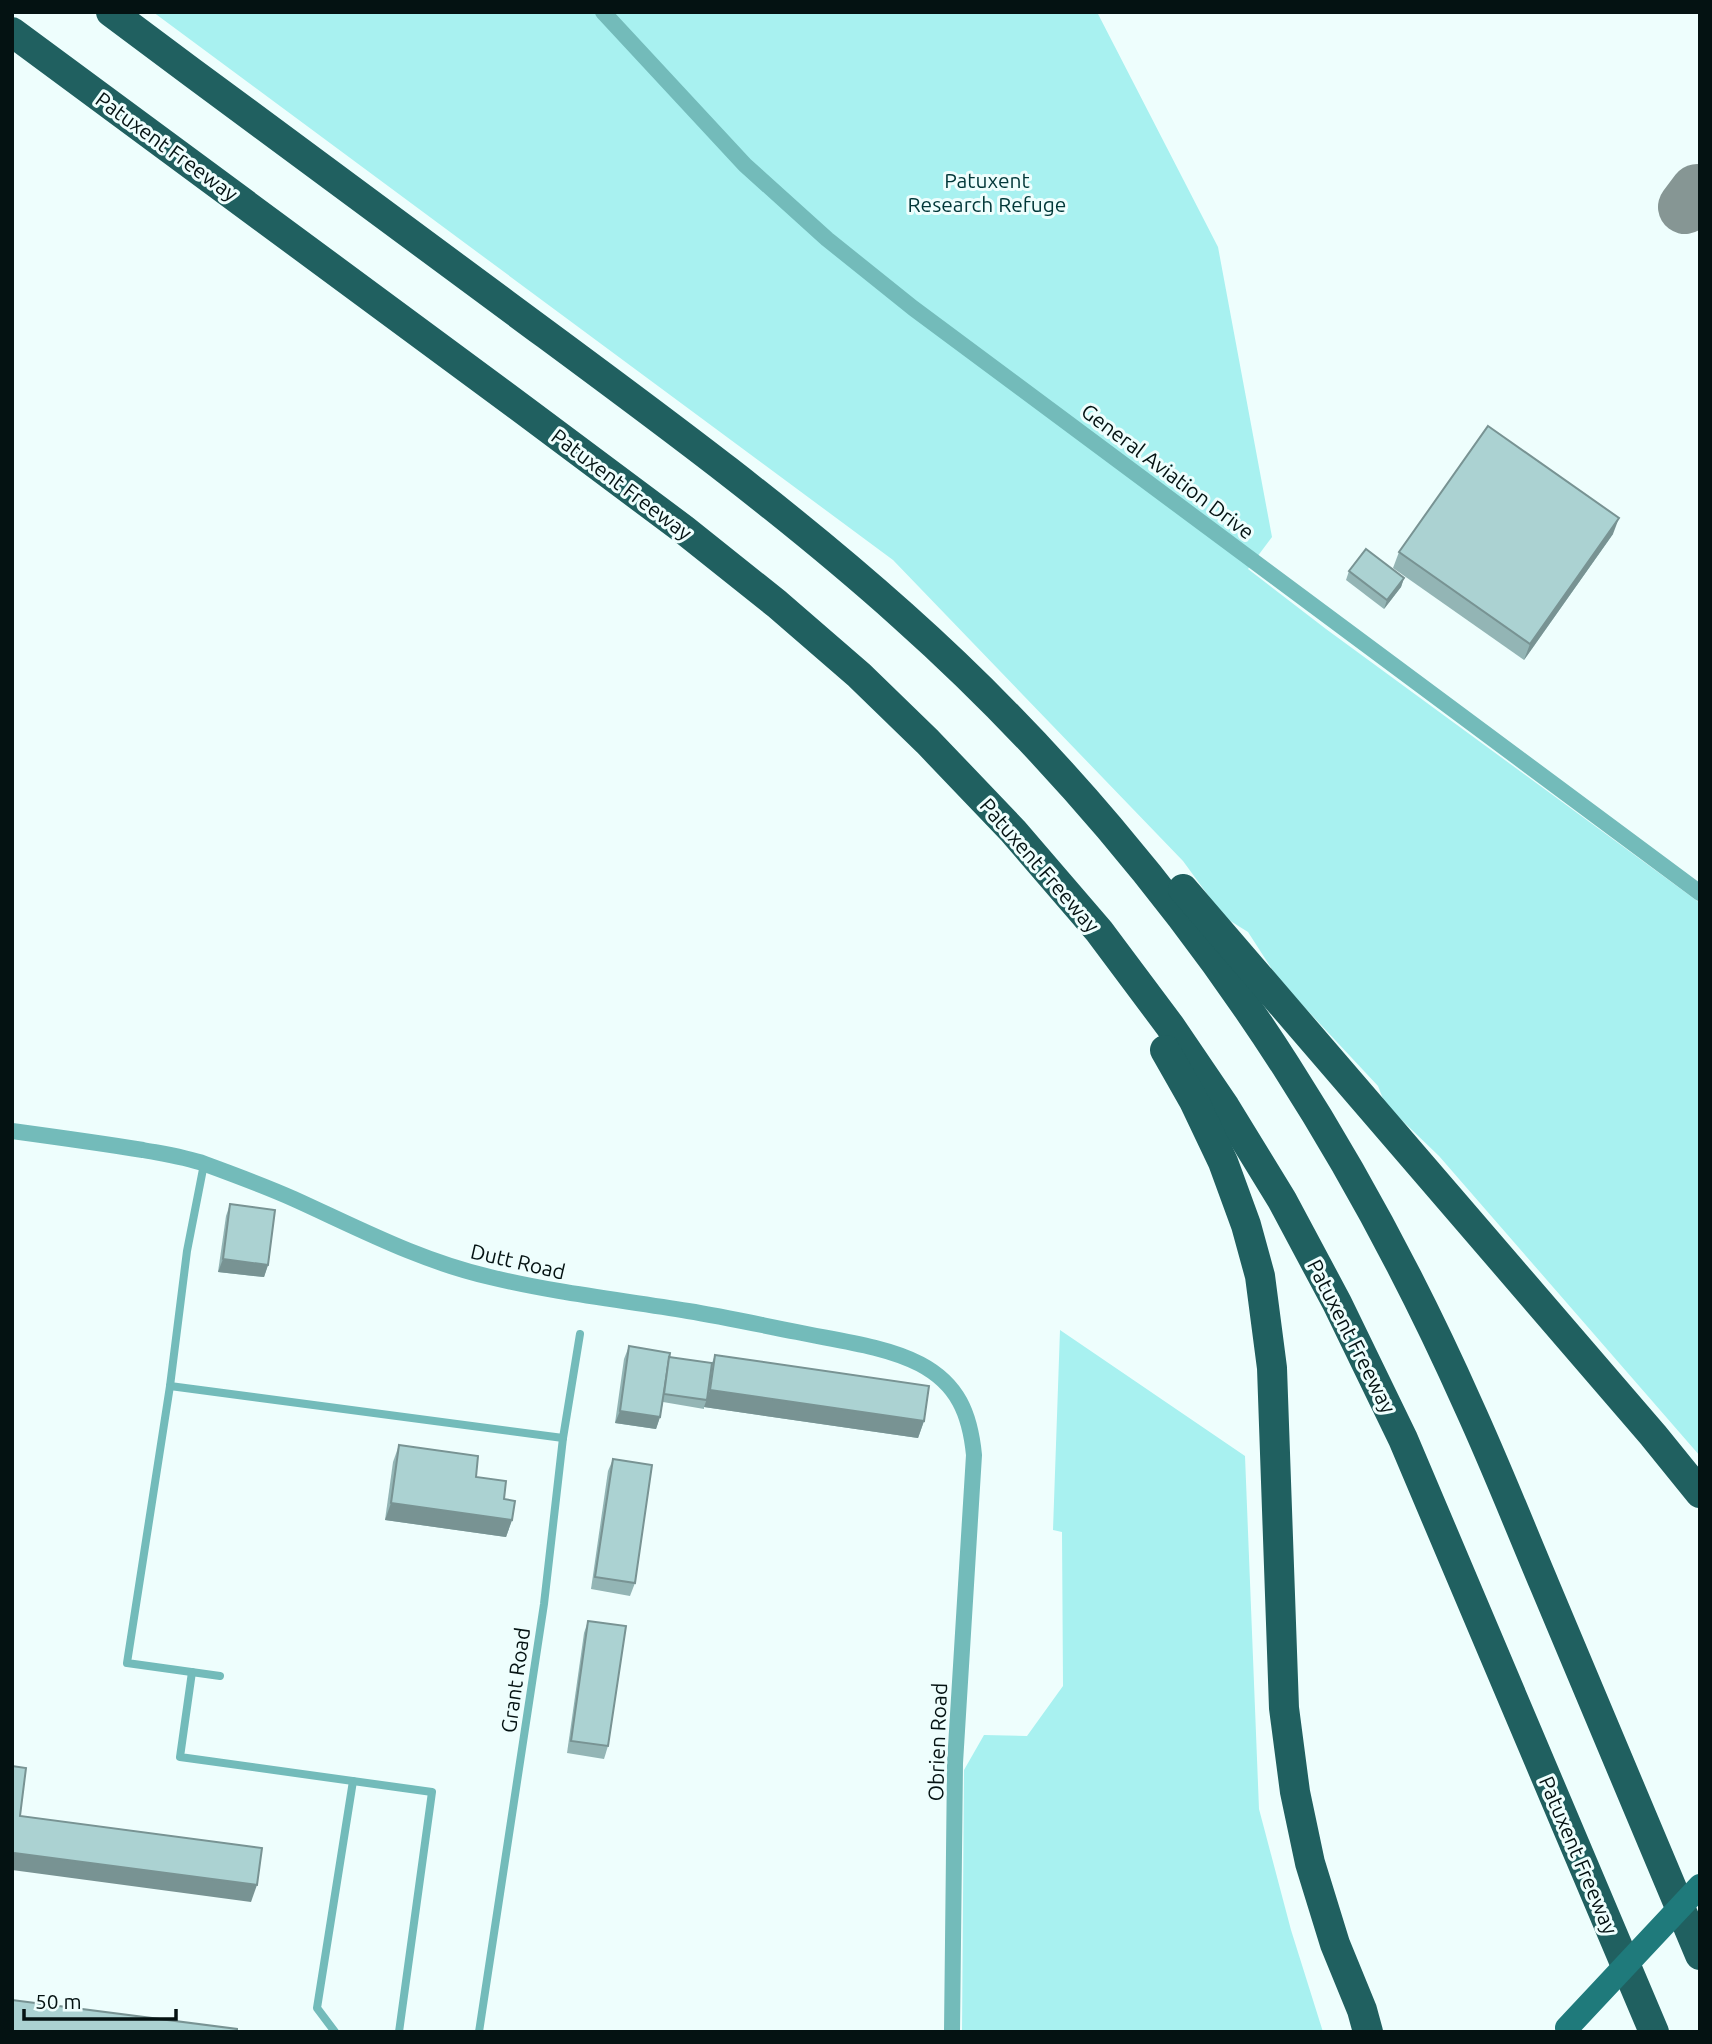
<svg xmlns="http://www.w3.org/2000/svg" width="1712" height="2044" viewBox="0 0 1712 2044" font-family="Ubuntu,sans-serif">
<rect width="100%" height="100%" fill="#eefefd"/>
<g fill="#a8f1f0">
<polygon points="153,12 1097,12 1218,247 1272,537 1248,569 1326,629 1700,903 1700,1456 1439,1156 1385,1104 1378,1086 1279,980 1248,932 1224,917 1183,861 893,560"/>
<polygon points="1060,1330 1245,1456 1259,1809 1291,1930 1323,2032 962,2032 964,1770 984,1735 1027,1736 1063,1686 1062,1532 1053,1530"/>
</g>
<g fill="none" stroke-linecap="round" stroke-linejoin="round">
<polyline stroke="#869694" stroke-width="54" points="1685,207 1697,191 1700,193"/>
<g stroke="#73bbba" stroke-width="8">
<polyline points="204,1164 187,1251 170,1386 127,1663 220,1676"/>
<polyline points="170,1386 563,1438"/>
<polyline points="192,1672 180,1757 432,1792 399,2032"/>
<polyline points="335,2032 317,2008 353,1781"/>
<polyline points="479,2032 544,1604 563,1438 580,1334"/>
</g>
<g stroke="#73bbba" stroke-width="16">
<polyline points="603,12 745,165 827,239 913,308 1700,893"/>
<path d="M12 1131C56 1137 100 1143 143 1150 164 1154 185 1157 205 1164 235 1175 265 1186 294 1199 358 1228 420 1261 490 1277 556 1293 622 1300 688 1311 725 1317 761 1325 797 1332 835 1340 886 1346 920 1364 958 1384 970 1414 974 1455L955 1763 952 2032"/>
</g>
<g stroke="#206060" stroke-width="30">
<path d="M111 12C242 110 374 207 505 304 640 404 777 503 902 615 1048 745 1180 901 1286 1066 1356 1175 1417 1290 1469 1407 1496 1466 1520 1527 1545 1586 1596 1709 1648 1832 1700 1955"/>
<polyline points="12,32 525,411 683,529 777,604 859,675 928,742 1013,831 1099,931 1170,1026 1225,1107 1282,1200 1337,1303 1403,1439 1654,2032"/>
<polyline points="1183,889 1653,1435 1700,1493"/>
<polyline points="1165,1050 1194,1101 1223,1162 1246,1225 1260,1276 1272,1368 1284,1708 1295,1792 1310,1863 1335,1944 1362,2010 1368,2032"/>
</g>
<polyline stroke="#1f7a7b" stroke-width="24" points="1567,2028 1700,1886"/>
</g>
<g fill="#93b5b5">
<polygon points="1613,534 1524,660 1393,568 1399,552"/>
<polygon points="1349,571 1404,578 1401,587 1384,609 1346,580"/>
<polygon points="230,1204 268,1265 264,1277 218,1272 226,1216"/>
<polygon points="629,1346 669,1357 712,1363 715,1355 924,1421 918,1438 704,1407 704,1409 663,1402 660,1417 656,1429 615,1423 624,1359"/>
<polygon points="399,1445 476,1477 504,1499 512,1520 506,1537 385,1520 393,1462"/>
<polygon points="613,1459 635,1583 630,1596 591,1589 608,1471"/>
<polygon points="588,1621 608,1746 604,1759 567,1753 584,1633"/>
</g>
<g fill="#789393">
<polygon points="1619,518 1613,534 1524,660 1530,644"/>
<polygon points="1404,578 1401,587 1384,609 1387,600"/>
<polygon points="223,1259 268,1265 264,1277 218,1272"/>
<polygon points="710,1390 924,1421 918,1438 704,1407"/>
<polygon points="620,1411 660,1417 656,1429 615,1423"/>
<polygon points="391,1503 512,1520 506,1537 385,1520"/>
<polygon points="15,1853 257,1885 251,1902 12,1870"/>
</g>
<g fill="#abd2d2" stroke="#789393" stroke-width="2">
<polygon points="1488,426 1619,518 1530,644 1399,552"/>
<polygon points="1366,549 1404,578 1387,600 1349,571"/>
<polygon points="230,1204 275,1210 268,1265 223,1259"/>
<polygon points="629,1346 670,1353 660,1417 620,1411"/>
<polygon points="715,1355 929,1386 924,1421 710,1390"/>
<polygon points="669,1357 712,1363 707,1400 664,1394"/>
<polygon points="399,1445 478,1456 476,1477 506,1481 504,1499 515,1501 512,1520 391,1503"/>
<polygon points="613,1459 652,1465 635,1583 595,1577"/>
<polygon points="588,1621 626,1626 608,1746 571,1741"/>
<polygon points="12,1766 26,1768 20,1816 262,1848 257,1885 15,1853 12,1872"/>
<polygon points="12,2000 237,2029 237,2032 12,2032"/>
</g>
<g text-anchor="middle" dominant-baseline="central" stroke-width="6" stroke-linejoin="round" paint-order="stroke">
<g font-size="21" fill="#041212" stroke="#eefefd">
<text transform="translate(167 146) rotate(36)">Patuxent Freeway</text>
<text transform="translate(1168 471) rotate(37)">General Aviation Drive</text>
<text transform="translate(622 484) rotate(37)">Patuxent Freeway</text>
<text transform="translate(1040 865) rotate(49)">Patuxent Freeway</text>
<text transform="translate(518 1261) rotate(13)">Dutt Road</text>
<text transform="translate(1352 1336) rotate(63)">Patuxent Freeway</text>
<text transform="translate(515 1680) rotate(-82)">Grant Road</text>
<text transform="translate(937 1742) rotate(-88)">Obrien Road</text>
<text transform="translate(1579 1855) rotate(67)">Patuxent Freeway</text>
</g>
<g font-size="21" fill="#013738" stroke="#eefefd">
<text x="987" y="180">Patuxent<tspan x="987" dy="24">Research Refuge</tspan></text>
</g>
</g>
<rect width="1712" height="2044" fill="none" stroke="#041212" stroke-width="28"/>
<path d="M24 2009v10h152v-10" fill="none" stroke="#041212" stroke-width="3.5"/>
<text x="35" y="2009" font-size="21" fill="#041212" stroke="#eefefd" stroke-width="5" paint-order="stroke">50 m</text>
</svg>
